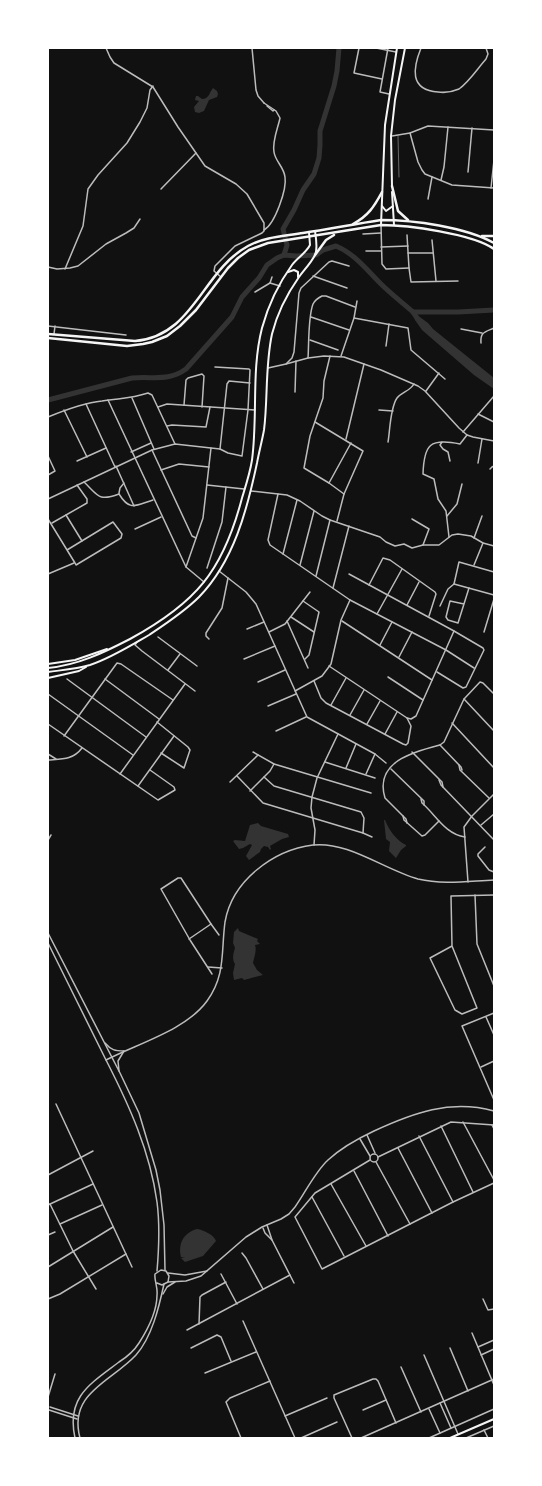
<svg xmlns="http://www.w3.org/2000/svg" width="542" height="1486" viewBox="0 0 542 1486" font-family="'Asap Condensed',sans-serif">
<rect width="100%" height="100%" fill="#111"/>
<g fill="#333">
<path d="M213 88 217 91 218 94 217 97 209 100 204 111 199 113 195 112 194 107 199 101 195 100 196 96H198L202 99C209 99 209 93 213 88Z"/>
<polygon points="413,312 428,323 433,329 494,378 494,389 474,375 422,330 415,320"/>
<path d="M384 820H385C389 830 396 840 406 845V846L401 850 396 858 389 851 390 842 386 839Z"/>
<polygon points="258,823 261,826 288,834 289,837 282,839 270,846 271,849 270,850 268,847 264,846 261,849 260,852 249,860 246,856 252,845 250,844 243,848 239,849 233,841 235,840 245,841 250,825"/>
<path d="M238 928 239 931 258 939 257 941 260 944 255 945C257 950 254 958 253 963L257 970 263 975 244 980 242 978 234 980 233 973 235 964C232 959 233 954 235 948L233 943 234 932Z"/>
<path d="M197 1229C204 1230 214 1235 216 1241L203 1256 185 1262 181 1258 185 1257H181C178 1244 183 1233 197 1229Z"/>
</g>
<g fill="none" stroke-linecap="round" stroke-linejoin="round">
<g stroke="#333" stroke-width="5">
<polyline points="284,255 287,245 283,229 294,210 303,190 314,174 319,158 320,145 320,131 334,86 337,71 339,48"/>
<polyline points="413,312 458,312 494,310"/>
<path d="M48 400 132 378C153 376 168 382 186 369L232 317 242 297 259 278 267 265 277 258 284 255 296 256 316 255 323 250 336 246C355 254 367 270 381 284 391 294 403 303 413 312L417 318"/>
</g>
<polyline stroke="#bcbcbc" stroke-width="0.5" points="398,136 399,177"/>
<g stroke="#bcbcbc" stroke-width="1.5">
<polyline points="252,48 256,90 258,96 264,103"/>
<polyline points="359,48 354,73 382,79"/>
<polyline points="376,48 396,52"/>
<polyline points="388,48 380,92 389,94"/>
<path d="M421 48C413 68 409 90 438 92 445 93 452 92 459 89 469 82 478 68 486 59L488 54 486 48"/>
<path d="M264 103 276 111 280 118C278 128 272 141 274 152 275 161 284 167 285 177 287 189 275 224 264 230"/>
<polyline points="267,106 273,111 274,110"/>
<polyline points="410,133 418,162 422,170 425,174 452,185 494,188"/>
<polyline points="392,136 410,133 428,126 494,130"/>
<polyline points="468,172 472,128"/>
<polyline points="441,180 444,167 448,127"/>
<polyline points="491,188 494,160"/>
<polyline points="161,189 196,153"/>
<polyline points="428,199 432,177"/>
<polyline points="381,225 382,264 386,269 409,268"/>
<polyline points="363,234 381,233"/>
<polyline points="407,235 409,268 411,282 458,281"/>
<polyline points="432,240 436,281"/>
<polyline points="381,247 408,246"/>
<polyline points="366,251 381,251"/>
<polyline points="408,253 433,253"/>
<polyline points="48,267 57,269 70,268 78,266 106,244 126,233 134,228 140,219"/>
<polyline points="65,269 83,226 88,189 98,175 127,143 140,122 147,108 150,90 153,86"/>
<polyline points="313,276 347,288"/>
<polyline points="270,283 272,277"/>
<polyline points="255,292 270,283 280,286"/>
<polyline points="311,317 349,330"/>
<polyline points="354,318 408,328 411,350 445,379"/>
<polyline points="48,326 126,335"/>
<polyline points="461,329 482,333"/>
<polyline points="54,334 55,326"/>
<polyline points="310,340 338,350"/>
<path d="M481 343C480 332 485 332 494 328"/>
<polyline points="386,346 389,324"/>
<polyline points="330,356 324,381 323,398 310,436 304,468 329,483 344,494"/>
<polyline points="341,356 354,318 357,301"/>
<path d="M308 358C309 344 308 317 313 304 315 300 318 298 322 296H326L355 307"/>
<polyline points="286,364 292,358 294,352 299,293 301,288 329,262 332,261 349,266"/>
<polyline points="426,391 439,373"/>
<polyline points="295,392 296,361"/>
<polyline points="132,398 154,449"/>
<polyline points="108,400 186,567 204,582"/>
<polyline points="86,404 115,467"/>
<polyline points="184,405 186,380 188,378 202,374 204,376 202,407"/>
<polyline points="158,407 167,404 255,410"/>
<polyline points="64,410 87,457"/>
<polyline points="379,410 393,411"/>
<polyline points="478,414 494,422"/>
<path d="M48 417C65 410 83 403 102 401 120 398 130 399 148 393L152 395 175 444"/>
<polyline points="315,422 363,451 344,494 337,521"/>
<polyline points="167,426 172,425 206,427 210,407"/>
<polyline points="463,432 494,396"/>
<polyline points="346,439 364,364"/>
<path d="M388 442C390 431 390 408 397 398 402 392 410 391 414 384"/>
<polyline points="442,442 440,445 443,449 448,452 450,461"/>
<polyline points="220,449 227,384 229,381 250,383"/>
<polyline points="152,450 192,536 196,538"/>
<polyline points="131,452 151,443"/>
<polyline points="48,456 55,471 48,475"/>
<polyline points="77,461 106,448"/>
<polyline points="478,463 482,439"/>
<polyline points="116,466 134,506"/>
<polyline points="490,469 492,467 494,466"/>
<polyline points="161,470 179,464 209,467"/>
<path d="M84 482C98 495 98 502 119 494"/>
<polyline points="329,483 351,443"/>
<polyline points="207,485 244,489"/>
<polyline points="251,491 287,495 300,501 322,516 330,520 380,537 386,542 395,546 404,544 412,548 423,545 439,545 452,535 458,534 471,536 483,543 494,546"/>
<polyline points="119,493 120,488 124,483"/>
<path d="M119 494C130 512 136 505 153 500"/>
<polyline points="278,494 268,540 270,545 350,600 446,650 474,668"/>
<polyline points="48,499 152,450 175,444 220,449 228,453 242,456 248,410 250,370 249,369 215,367"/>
<polyline points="66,515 82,541"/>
<polyline points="447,516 457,504 462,484"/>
<polyline points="48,519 75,563 76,565 121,538 122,534 113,522 67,550"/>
<polyline points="412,519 429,529 423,545"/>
<polyline points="52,523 87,503 87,499 77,485"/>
<polyline points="135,529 161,517"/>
<path d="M449 537 446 511 438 499 434 479 423 474C424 444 430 438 460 444L467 435"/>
<polyline points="474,538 482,516"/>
<polyline points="283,554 297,500"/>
<polyline points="300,565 314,511"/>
<polyline points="474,565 483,543"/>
<polyline points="186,567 203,518 211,448"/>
<polyline points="207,568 222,522 226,487"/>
<polyline points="219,571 246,592 256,604 307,717 375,754 386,763"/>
<polyline points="48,574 74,563"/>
<polyline points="349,574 454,631 483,648 484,650 466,687 463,688 437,672"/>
<polyline points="316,576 330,520"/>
<polyline points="454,584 494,595"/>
<polyline points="369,585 383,558 390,560 435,592 436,594 429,616"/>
<polyline points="333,588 349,526"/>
<polyline points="303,601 319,612 309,655 305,659"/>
<polyline points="464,604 450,601 446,617 448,620 458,623 469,588"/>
<polyline points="407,605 419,582"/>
<polyline points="440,606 448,589 454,584 459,562 494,572"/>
<polyline points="377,614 402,569"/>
<polyline points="291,617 314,632"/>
<polyline points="287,621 308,668"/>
<polyline points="342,621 432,680"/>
<polyline points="247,629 264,622"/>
<polyline points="269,632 285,624 310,592"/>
<polyline points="484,632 494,599"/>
<polyline points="158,637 197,666"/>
<polyline points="209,639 206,636 206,633 222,608 228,578"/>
<polyline points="137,642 135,645 142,651 195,691"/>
<polyline points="380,645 392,622"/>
<polyline points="399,657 412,632"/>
<polyline points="244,659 275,646"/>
<polyline points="168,670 180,654"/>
<polyline points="388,677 423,700"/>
<polyline points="67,679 146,737"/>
<polyline points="105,679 159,719"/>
<polyline points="314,681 321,698 326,703 403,744 406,745 408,743 411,726 407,718 329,666"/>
<polyline points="258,682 285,670"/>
<polyline points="295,691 322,676 331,664 341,620 350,600"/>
<polyline points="48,694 133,755"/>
<polyline points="464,699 494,731"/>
<polyline points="331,705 346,678"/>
<polyline points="268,706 296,694"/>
<polyline points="350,715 364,690"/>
<polyline points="407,718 411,719 416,716 454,631"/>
<polyline points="157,722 188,747 190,750 184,768 161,753"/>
<polyline points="452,723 494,768"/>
<polyline points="48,724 158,800 175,790 174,787 150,770"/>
<polyline points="367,724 380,701"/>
<polyline points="276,731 306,717"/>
<polyline points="385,734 397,712"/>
<polyline points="64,736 117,663 121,664 173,700"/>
<polyline points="440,745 461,767 462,770"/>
<polyline points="253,752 274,764 371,793"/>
<polyline points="412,752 442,782 443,787"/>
<polyline points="48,754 56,759"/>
<path d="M48 760C62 759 73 760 82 748"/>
<polyline points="325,762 375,778"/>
<polyline points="459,765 460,770 489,798"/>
<polyline points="346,768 356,744"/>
<polyline points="391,769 424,801 424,805"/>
<polyline points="120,774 185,684"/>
<polyline points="366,774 375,754"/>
<polyline points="237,776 263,803 363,833 372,837"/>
<polyline points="264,777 274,786 361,812 364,818 363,833"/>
<polyline points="439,780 441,785 494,840"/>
<polyline points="230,782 258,755"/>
<polyline points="138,786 174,736"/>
<polyline points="250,791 270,771 274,764"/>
<path d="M421 799 422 803C436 815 445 834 465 837"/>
<polyline points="403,816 404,820 422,836 425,835 439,821"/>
<path d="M407 823 406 819 385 798C374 762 413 752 440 745L444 742 464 699 480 682 483 683 494 694"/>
<polyline points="481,825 494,814"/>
<polyline points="48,840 51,835"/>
<polyline points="314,845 315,830 311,808 312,797 317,778 338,734"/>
<polyline points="485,847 478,854 478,856 489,870 494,872"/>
<polyline points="468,882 464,827 472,816 494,794"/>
<polyline points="475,895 477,944 494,986"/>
<polyline points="189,939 211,924"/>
<polyline points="452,946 430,958 455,1010 462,1014 477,1008 452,946 451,896 494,895"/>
<polyline points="208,967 222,968"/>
<polyline points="212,974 190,940 161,889 178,878 181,878 211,924 219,935"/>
<polyline points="494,1013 462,1026 494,1100"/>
<polyline points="486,1017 494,1035"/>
<path d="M106 1060C139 1043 186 1030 207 1001 226 975 221 951 225 922 232 881 273 850 313 845 348 841 385 870 418 879 443 885 469 881 494 880"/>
<polyline points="481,1067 494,1061"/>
<polyline points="56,1104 132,1267"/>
<polyline points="463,1122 494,1180"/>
<polyline points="492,1125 494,1129"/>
<polyline points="441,1126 473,1192"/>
<polyline points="367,1135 375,1153"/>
<polyline points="419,1136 453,1202"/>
<polyline points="360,1139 370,1156"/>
<polyline points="398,1148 432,1213"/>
<circle cx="374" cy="1158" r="4"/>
<polyline points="378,1157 451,1122 494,1125"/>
<polyline points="370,1160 315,1193 295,1217 322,1269 453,1202 494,1183"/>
<polyline points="376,1162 410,1224"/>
<polyline points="354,1171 388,1236"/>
<polyline points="48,1175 93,1151"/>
<polyline points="331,1184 366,1246"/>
<polyline points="312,1197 344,1256"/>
<polyline points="50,1204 73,1251 96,1289"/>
<polyline points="48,1205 93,1184"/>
<polyline points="60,1224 102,1205"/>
<polyline points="267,1225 272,1240 294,1283"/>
<polyline points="263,1228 265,1233 272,1240"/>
<polyline points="48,1235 55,1232"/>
<polyline points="242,1253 246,1258 263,1289"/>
<polyline points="48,1267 113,1227"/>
<polyline points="168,1273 185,1275 207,1271"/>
<polyline points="221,1274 237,1304"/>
<path d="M168 1282 186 1281 201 1276 246 1237 262 1227 281 1219 289 1214 295 1207C305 1193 315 1172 328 1160 342 1147 357 1139 374 1131 413 1113 450 1099 494 1111"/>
<polyline points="48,1299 60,1294 126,1254"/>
<polyline points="483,1299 488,1310 494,1309"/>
<polyline points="243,1321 295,1438"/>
<polyline points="199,1324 200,1297 202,1295 226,1282"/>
<polyline points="187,1330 290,1275"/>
<polyline points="472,1333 494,1385"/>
<polyline points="478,1347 494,1340"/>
<polyline points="191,1348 217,1335 221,1337 231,1361"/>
<polyline points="450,1348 468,1391"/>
<polyline points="424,1355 458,1434"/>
<polyline points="481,1355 494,1349"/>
<polyline points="401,1367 421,1412"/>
<polyline points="205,1373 256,1352"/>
<polyline points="48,1397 55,1374"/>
<polyline points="440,1403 451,1428"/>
<polyline points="429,1409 440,1433"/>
<polyline points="363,1410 386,1400"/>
<polyline points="285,1416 327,1398"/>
<polyline points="484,1430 488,1438"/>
<polyline points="241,1438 226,1402 230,1398 270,1381"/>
<polyline points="301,1438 337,1422"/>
<polyline points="352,1438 334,1398 334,1395 373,1379 376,1379 378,1381 396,1423"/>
<polyline points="361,1438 494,1379"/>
<polyline points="429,1438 494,1409"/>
<polyline points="466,1438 494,1426"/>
</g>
<g stroke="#bcbcbc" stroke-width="1.5">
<polyline points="106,48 110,57 114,63 153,87 178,127 205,166 236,184 247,194 264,223 264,231 262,233 235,246 215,266 214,271 221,277"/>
<polyline points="268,368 286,364 308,358 324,356 344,357 381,370 418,386 425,391 459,428 467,435 473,437 494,441"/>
<polyline points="48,933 120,1073 139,1113 156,1170 160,1190 164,1225 165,1270"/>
<path d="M48 943C67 982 87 1021 106 1060 129 1105 150 1151 157 1202 160 1225 159 1248 157 1271"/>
<path d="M105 1043C111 1050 115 1051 124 1051"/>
<polyline points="119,1071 118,1061 124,1051"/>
<polyline points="163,1294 167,1287 175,1282"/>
<polyline points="50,1407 78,1416"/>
<polyline points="49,1410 77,1419"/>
<path d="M75 1438C66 1397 90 1384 119 1362 127 1357 134 1351 139 1343 148 1329 157 1311 157 1295 158 1287 154 1280 155 1274L161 1270 166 1271 169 1276 168 1282 162 1285 157 1283"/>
<path d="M80 1438C68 1393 111 1382 136 1355 152 1337 159 1307 164 1284"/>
</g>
<g stroke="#f5f5f5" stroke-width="2">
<polyline points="392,186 391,136 395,100 405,48"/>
<polyline points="392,192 394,225"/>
<polyline points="382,206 386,211 393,206"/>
<polyline points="381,225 385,125 397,48"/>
<polyline points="48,664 75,660 107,649"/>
<polyline points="48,678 79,671 86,667"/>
<polyline points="450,1438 494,1419"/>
</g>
<g stroke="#f5f5f5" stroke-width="2">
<polyline points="288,272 294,270 298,272 298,277"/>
<path d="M48 668C78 665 103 653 130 639 196 603 223 571 242 498 246 485 250 473 252 460 258 416 251 371 262 328 268 306 279 283 292 265 297 258 306 253 310 245L309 232"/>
<path d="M48 672C62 670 76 669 90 665 111 658 130 646 149 635 167 623 184 612 199 597 234 561 247 510 257 463 259 452 262 441 264 430 268 399 265 366 272 334 277 314 287 294 299 277 304 270 311 263 315 255 318 249 316 238 315 231"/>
</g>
<g stroke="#f5f5f5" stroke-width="2.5">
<polyline points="392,186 398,211 408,220"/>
<path d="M353 224C368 216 374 207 382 192"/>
<polyline points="482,236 494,236"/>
<polyline points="315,255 326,240 334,235"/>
<path d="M48 334 135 341C194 336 202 271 248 246 264 237 285 236 303 233 329 229 355 224 381 220 414 220 465 227 494 243"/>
<path d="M48 338 127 346 143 344 152 342 167 336 180 326 196 310 228 268 238 258 249 250 268 243 381 225C408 225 473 234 494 249"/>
</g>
</g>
<rect width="542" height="1486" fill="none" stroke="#ffffff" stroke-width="98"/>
</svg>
